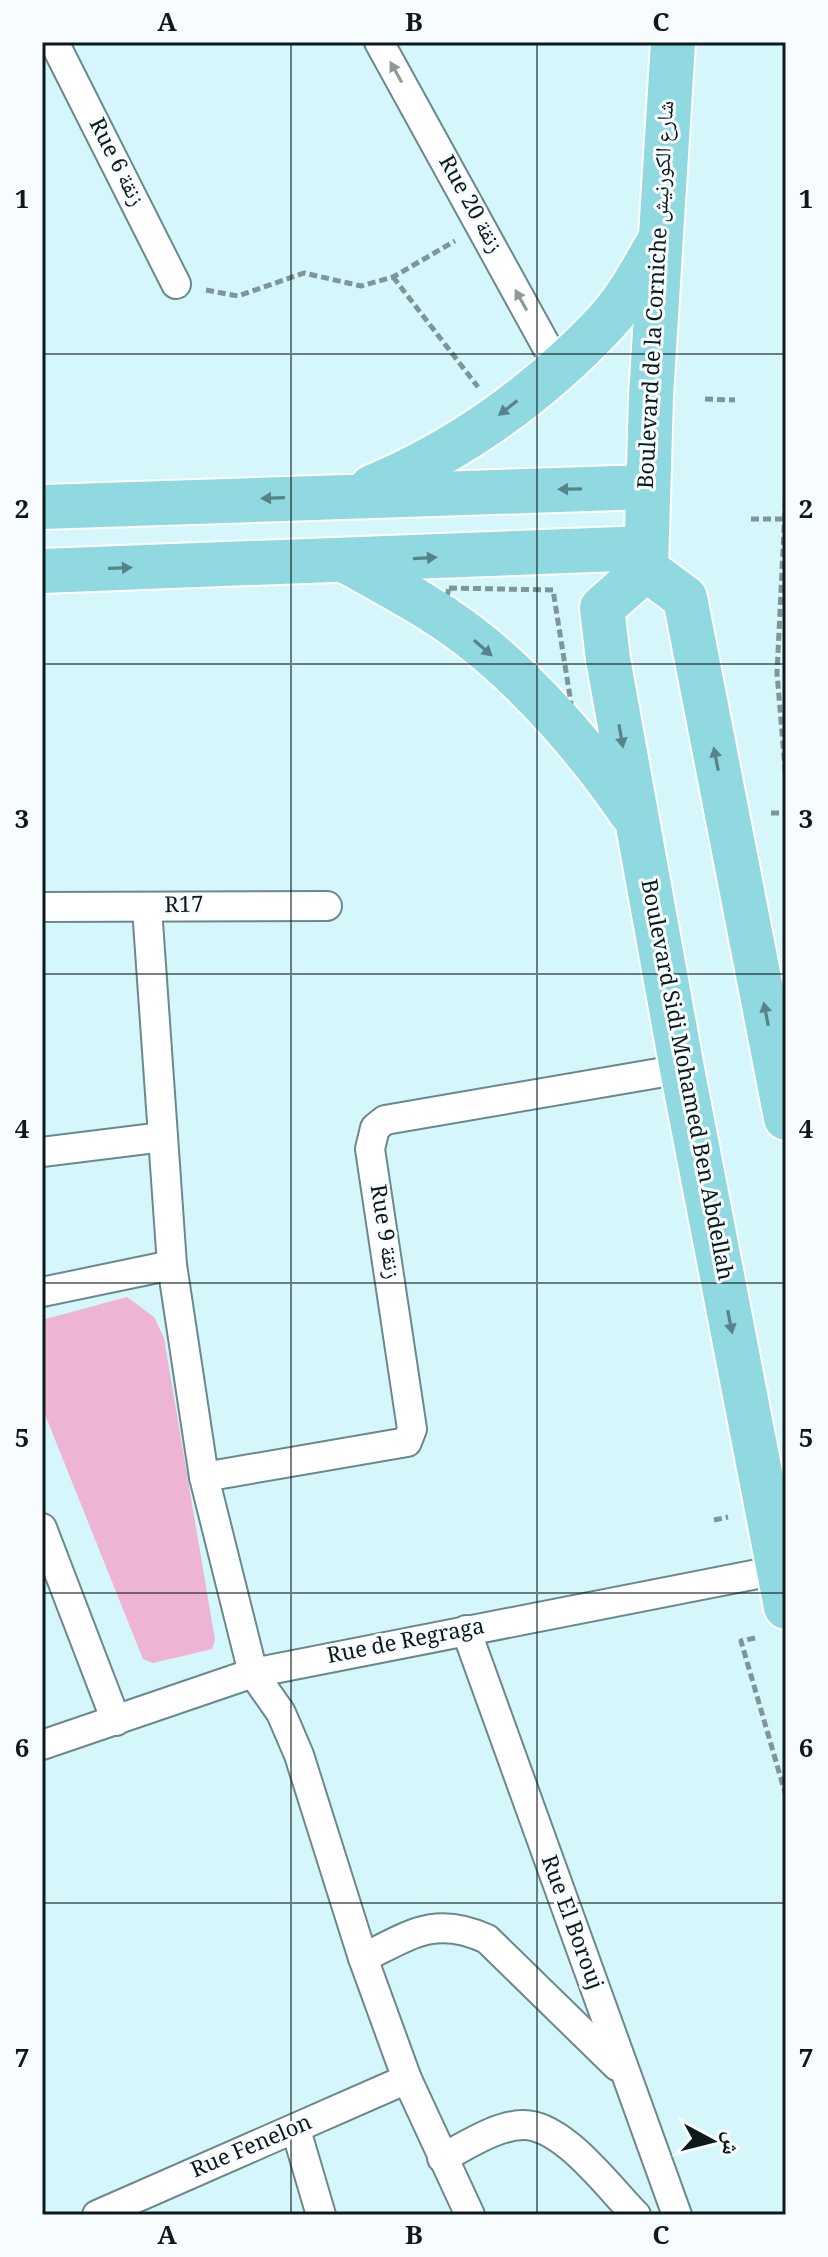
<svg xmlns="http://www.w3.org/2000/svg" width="828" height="2257" viewBox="0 0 828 2257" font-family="Georgia,'Noto Naskh Arabic',serif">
<rect width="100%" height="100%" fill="#d5f6fa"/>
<polygon fill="#edb5d3" points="127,1297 154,1317 164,1338 215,1640 212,1649 153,1663 143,1659 42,1407 42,1320"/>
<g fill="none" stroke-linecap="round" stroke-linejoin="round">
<g stroke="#6b898d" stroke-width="32">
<g id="street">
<polyline points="54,42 176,284"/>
<polyline points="379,42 559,369"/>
<polyline points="42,907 327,906"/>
<polyline points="147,908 172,1265 204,1477 253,1673 281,1713 299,1755 363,1958 407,2079 470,2215"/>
<polyline points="42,1152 163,1137"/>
<polyline points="42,1292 172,1265"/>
<polyline points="204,1477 407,1442 412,1429 370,1149 375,1128 385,1120 682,1069"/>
<polyline points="42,1528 116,1721"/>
<polyline points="466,1630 677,2215"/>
<polyline points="42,1745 253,1673 778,1570"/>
<path d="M363 1958C410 1935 435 1915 487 1939L617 2066"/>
<polyline points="296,2130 321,2215"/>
<path d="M442 2158C466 2146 495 2126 522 2125 562 2123 609 2188 636 2215"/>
<polyline points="97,2215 407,2079"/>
</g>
</g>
<g stroke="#fff" stroke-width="48">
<g id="primary">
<polyline points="673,42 651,396 646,569 602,608 608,659 682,1069 786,1607"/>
<path d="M372 487C461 450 542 391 607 321 628 298 643 269 658 243"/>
<polyline points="42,507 648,487"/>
<path d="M348 562C389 585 431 607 469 636 528 681 589 751 631 813"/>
<polyline points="646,569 685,598 786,1118"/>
<polyline points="42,571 646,548"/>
</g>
</g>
<g stroke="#7e9699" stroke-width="5" stroke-dasharray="8 4" stroke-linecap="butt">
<polyline points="393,277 478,387"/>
<polyline points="206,290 238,296 304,273 361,286 393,277 455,241"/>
<polyline points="705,399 735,400"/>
<polyline points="786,489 777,673 786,780"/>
<polyline points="751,519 786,519"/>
<polygon points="449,588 553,590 571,703 564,704 517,653 447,596"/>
<polyline points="771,813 786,813"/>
<polyline points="714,1520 728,1517"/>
<polyline points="755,1638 741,1641 786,1796"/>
</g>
<use href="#street" stroke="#fff" stroke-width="28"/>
<use href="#primary" stroke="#91d9e1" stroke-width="44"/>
</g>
<defs><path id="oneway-solid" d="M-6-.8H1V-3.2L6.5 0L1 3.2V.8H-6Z" transform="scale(2)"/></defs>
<g fill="#929898">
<use href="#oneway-solid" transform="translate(396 72) rotate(-119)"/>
<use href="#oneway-solid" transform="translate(521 300) rotate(-119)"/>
</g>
<g fill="#568388">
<use href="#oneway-solid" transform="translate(508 408) rotate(142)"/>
<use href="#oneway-solid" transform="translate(570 489) rotate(179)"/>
<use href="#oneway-solid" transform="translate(273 498) rotate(178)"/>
<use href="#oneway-solid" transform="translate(425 558) rotate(-3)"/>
<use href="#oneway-solid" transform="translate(120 568) rotate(-2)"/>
<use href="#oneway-solid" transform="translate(483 648) rotate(41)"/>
<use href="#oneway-solid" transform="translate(621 736) rotate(80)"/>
<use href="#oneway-solid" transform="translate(716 759) rotate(-101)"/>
<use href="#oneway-solid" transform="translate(766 1014) rotate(-101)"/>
<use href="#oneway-solid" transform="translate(730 1322) rotate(79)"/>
</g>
<path fill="none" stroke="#0d1a1b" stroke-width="2" stroke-opacity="0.55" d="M291 42V2215M537 42V2215M42 354H786M42 664H786M42 974H786M42 1283H786M42 1593H786M42 1903H786"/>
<g text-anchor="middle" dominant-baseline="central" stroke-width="6" stroke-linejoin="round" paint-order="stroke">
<g font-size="22" fill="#0d1a1b" stroke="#f7fdfe">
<text transform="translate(115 163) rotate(63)">Rue 6 زنقة</text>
<text transform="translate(469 205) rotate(61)">Rue 20 زنقة</text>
<text transform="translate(658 295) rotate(-87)">Boulevard de la Corniche شارع الكورنيش</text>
<text transform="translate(184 907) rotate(-1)">R17</text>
<text transform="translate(685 1080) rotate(79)">Boulevard Sidi Mohamed Ben Abdellah</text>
<text transform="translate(383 1232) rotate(81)">Rue 9 زنقة</text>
<text transform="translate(406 1643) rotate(-11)">Rue de Regraga</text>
<text transform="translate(570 1923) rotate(70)">Rue El Borouj</text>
<text transform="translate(252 2148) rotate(-23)">Rue Fenelon</text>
</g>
</g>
<rect width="828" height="2257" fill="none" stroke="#f7fdfe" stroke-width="88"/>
<g transform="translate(712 2141) rotate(97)" stroke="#f7fdfe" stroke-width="6" paint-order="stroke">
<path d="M0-6L14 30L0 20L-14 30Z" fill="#0d1a1b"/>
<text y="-12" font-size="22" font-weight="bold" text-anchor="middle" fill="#0d1a1b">ش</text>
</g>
<rect x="44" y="44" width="740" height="2169" fill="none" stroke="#0d1a1b" stroke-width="3"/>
<g font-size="26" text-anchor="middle" font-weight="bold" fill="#0d1a1b">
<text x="167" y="31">A</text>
<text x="414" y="31">B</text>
<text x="661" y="31">C</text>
<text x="22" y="208">1</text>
<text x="806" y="208">1</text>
<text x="22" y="518">2</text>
<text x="806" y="518">2</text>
<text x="22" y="828">3</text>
<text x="806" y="828">3</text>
<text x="22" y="1138">4</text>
<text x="806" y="1138">4</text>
<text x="22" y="1447">5</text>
<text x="806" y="1447">5</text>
<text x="22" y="1757">6</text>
<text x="806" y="1757">6</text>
<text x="22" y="2067">7</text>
<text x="806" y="2067">7</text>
<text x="167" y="2244">A</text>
<text x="414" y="2244">B</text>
<text x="661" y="2244">C</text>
</g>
</svg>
